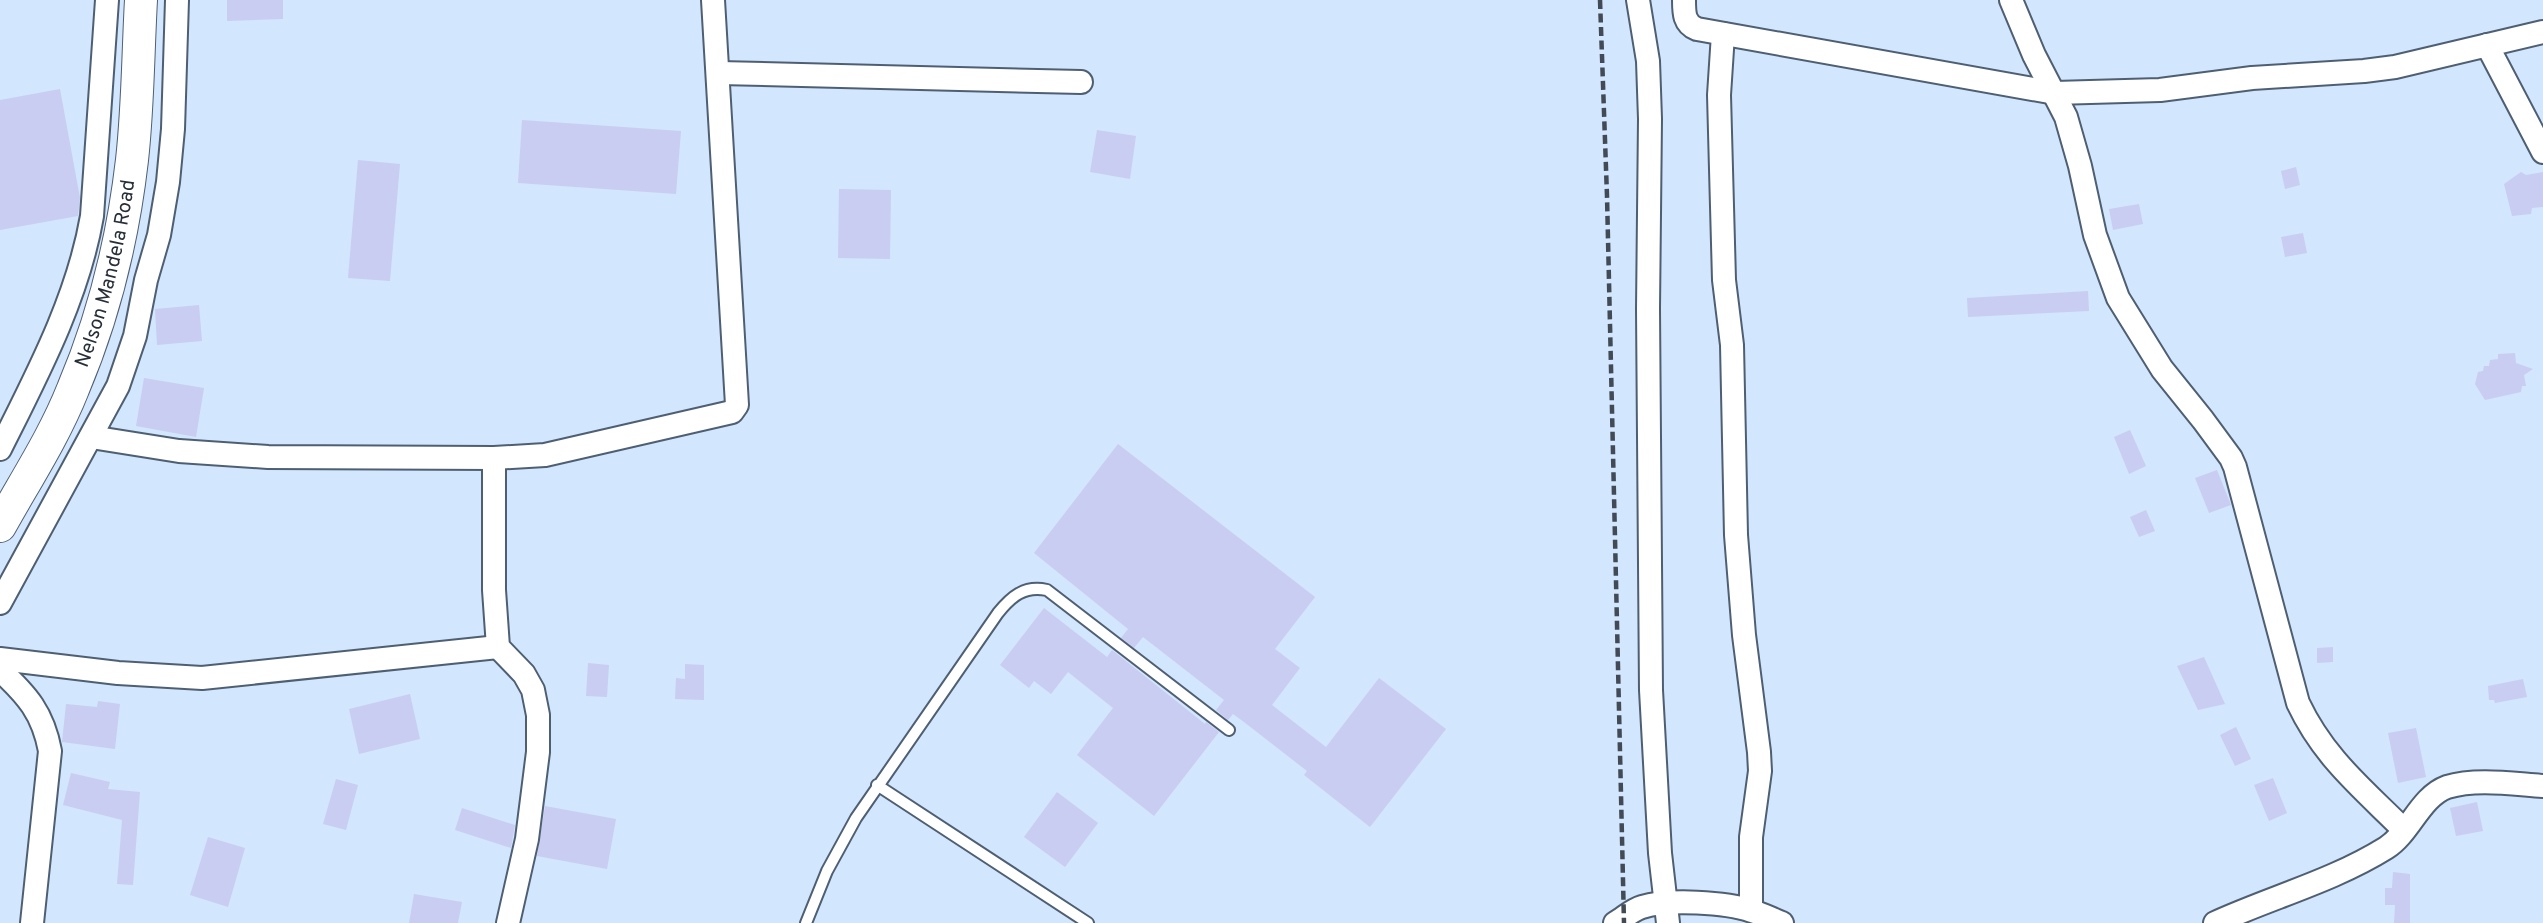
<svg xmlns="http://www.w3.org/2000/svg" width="2543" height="923" viewBox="0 0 2543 923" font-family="Overpass,sans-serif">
<rect width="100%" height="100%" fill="#d2e6fd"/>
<g fill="#c9cdf2">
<polygon points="227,0 283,0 283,19 227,21"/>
<polygon points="60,89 80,198 78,216 0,230 0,100"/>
<polygon points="522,120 681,131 676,194 518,183"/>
<polygon points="1097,130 1136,136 1130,179 1090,172"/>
<polygon points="358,160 400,164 390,281 348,278"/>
<polygon points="2296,167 2300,185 2285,189 2281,171"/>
<polygon points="2521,172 2526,175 2543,172 2543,207 2532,208 2531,214 2512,216 2504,184"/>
<polygon points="839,189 891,190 890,259 838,258"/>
<polygon points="2139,204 2143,224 2113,230 2109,209"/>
<polygon points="2303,233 2307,253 2285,257 2281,237"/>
<polygon points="2088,291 2089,311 1968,317 1967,298"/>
<polygon points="199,305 202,341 157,345 155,309"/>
<polygon points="2515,353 2516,363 2533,369 2524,375 2526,386 2522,386 2521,392 2485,400 2475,384 2478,372 2483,371 2484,366 2489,366 2490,360 2498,359 2498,354"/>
<polygon points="144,378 204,388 196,437 136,426"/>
<polygon points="2130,430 2146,466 2129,474 2114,437"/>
<polygon points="1118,444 1315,597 1275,649 1300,668 1272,705 1326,747 1379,678 1446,729 1370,827 1304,775 1307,771 1244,722 1233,714 1228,720 1216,710 1224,700 1143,637 1134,648 1121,638 1128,629 1034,553"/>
<polygon points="2217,470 2231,505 2209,513 2195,478"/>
<polygon points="2146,510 2155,531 2139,537 2130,517"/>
<polygon points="1044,608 1107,657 1112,650 1205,724 1206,722 1219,732 1154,816 1077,755 1113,708 1068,672 1051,694 1034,681 1029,688 1000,665"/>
<polygon points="2333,647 2333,662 2317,663 2317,648"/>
<polygon points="2204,657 2225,704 2198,710 2177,666"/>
<polygon points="588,663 609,665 607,697 586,696"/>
<polygon points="685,664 704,665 704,700 675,699 676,678 685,679"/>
<polygon points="2523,679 2527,697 2495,703 2494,700 2489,700 2488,686"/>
<polygon points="410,694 420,739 359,754 349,709"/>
<polygon points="98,701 120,704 115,749 62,742 66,704 97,707"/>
<polygon points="2236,727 2251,759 2235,766 2220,735"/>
<polygon points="2416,728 2426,777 2398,783 2388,733"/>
<polygon points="71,773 110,782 108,789 140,792 133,885 117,884 122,820 63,805"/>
<polygon points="2273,778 2287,813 2269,821 2254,785"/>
<polygon points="336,779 358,785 346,830 323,824"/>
<polygon points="1057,792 1098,823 1065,867 1024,837"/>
<polygon points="2477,802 2483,831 2456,836 2450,808"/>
<polygon points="545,806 616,819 607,869 537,856"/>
<polygon points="462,808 515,825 511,848 455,830"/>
<polygon points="208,837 245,848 228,907 190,895"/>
<polygon points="2393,872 2410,874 2410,923 2394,923 2395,905 2385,905 2385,888 2392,888"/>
<polygon points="414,894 462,902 458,923 409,923"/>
</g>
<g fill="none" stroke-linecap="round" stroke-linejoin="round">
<g stroke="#4f5f73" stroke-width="14">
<g id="service">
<polyline points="877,785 1088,923"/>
<path d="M806 923 827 871 856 818 998 613C1011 597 1024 585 1047 590L1229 730"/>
</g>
</g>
<g stroke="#4f5f73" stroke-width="26">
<g id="minor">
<polyline points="1638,0 1648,61 1650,119 1648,309 1651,690 1660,853 1668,923"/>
<path d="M1684 0C1684 13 1684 24 1697 29L2055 93 2160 90 2252 78 2364 71 2395 67 2543 32"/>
<path d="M2011 0 2034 55 2066 117 2080 166 2095 235 2118 298 2162 369 2203 420 2231 458 2235 467 2298 703C2324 758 2362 788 2404 830"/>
<polyline points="1723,34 1719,95 1724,280 1732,345 1736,535 1744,635 1759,752 1760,771 1751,837 1751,910"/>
<polyline points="2487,45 2543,152"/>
<polyline points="719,73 1081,82"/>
<polyline points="91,437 179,451 268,457 494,458 545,455 732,412 737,405 713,0"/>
<path d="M0 449C37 375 78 298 92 216L107 0"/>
<polyline points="494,458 494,590 498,647 524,674 533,690 538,715 538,752 527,839 508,923"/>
<polyline points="0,603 118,386 135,336 146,280 159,235 168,182 173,129 177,0"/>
<polyline points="0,659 118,673 202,678 498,647"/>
<path d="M0 670C27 695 43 713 50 751L32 923"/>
<path d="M1615 923C1624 918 1632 910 1642 907 1668 899 1726 902 1752 911 1762 914 1772 919 1782 923"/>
<path d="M2215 923C2272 897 2333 881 2386 848 2410 833 2420 797 2447 787 2476 778 2513 784 2543 786"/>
</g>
</g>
<g stroke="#4f5f73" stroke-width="34">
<g id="secondary">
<path id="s1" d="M0 526C25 481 54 437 73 389 104 316 123 238 132 160 138 107 138 53 141 0"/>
</g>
</g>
<use href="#service" stroke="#fff" stroke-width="10"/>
<use href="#minor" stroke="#fff" stroke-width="22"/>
<use href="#secondary" stroke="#fff" stroke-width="32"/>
<polyline stroke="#414a55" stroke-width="4.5" stroke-dasharray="9 4.5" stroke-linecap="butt" points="1600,0 1607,196 1624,923"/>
</g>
<g text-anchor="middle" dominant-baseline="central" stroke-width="4.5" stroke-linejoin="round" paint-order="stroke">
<g font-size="20" fill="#282f38" stroke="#d2e6fd">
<text stroke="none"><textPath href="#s1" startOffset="276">Nelson Mandela Road</textPath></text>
</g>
</g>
</svg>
